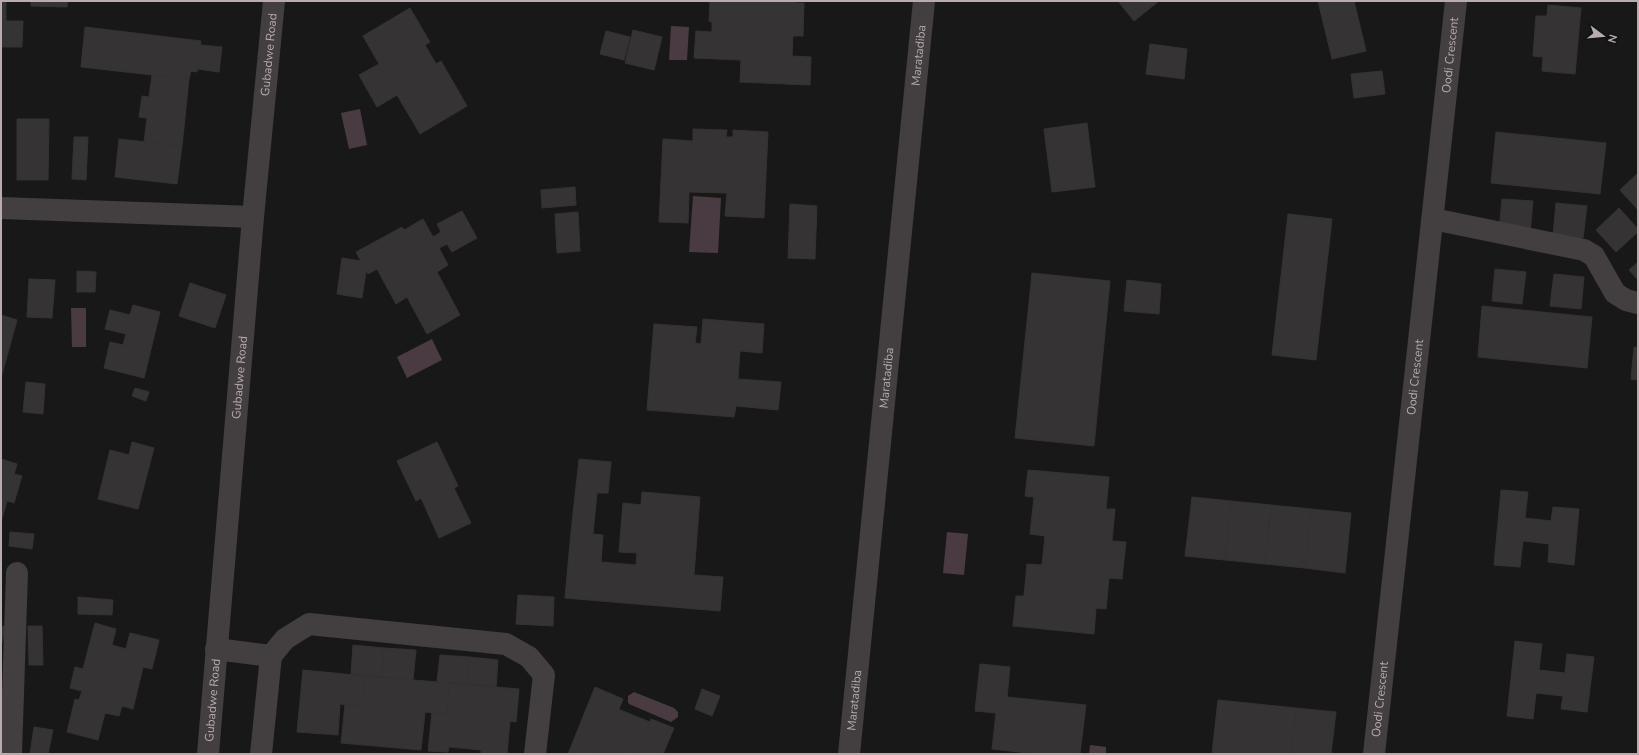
<svg xmlns="http://www.w3.org/2000/svg" width="1639" height="755" viewBox="0 0 1639 755" font-family="'Nunito Sans',sans-serif">
<rect width="100%" height="100%" fill="#191818"/>
<g fill="#4a3a42">
<polygon points="671,26 689,27 687,60 669,60"/>
<polygon points="360,109 367,145 349,149 341,113"/>
<polygon points="693,196 721,198 718,253 689,252"/>
<polygon points="71,308 86,308 86,347 72,347"/>
<polygon points="432,339 442,360 407,378 397,357"/>
<polygon points="947,532 968,534 964,575 943,573"/>
<polygon points="634,692 674,708 678,712 678,717 671,722 629,704 628,702 628,696"/>
<polygon points="1090,745 1106,747 1106,754 1089,754"/>
</g>
<g fill="#353333" stroke="#353232">
<polygon points="1,1 6,1 6,21 23,21 22,47 1,47"/>
<polygon points="31,1 68,1 67,7 31,6"/>
<polygon points="710,1 796,1 795,3 804,3 803,36 793,36 792,56 811,57 810,85 740,82 741,60 694,58 696,31 712,32 712,22 709,21"/>
<polygon points="1118,1 1159,1 1134,21"/>
<polygon points="1318,1 1354,1 1366,51 1332,59"/>
<polygon points="1548,5 1581,8 1575,74 1542,71 1543,57 1533,56 1536,16 1547,16"/>
<polygon points="410,8 430,42 425,45 436,64 441,61 467,106 420,134 397,95 377,107 359,75 379,64 363,36"/>
<polygon points="85,27 201,41 197,72 191,71 189,79 81,67"/>
<polygon points="633,30 662,37 654,70 625,63"/>
<polygon points="606,31 630,37 624,60 600,54"/>
<polygon points="1150,44 1187,49 1184,79 1146,74"/>
<polygon points="200,45 222,47 219,72 197,69"/>
<polygon points="1382,71 1385,94 1354,98 1351,74"/>
<polygon points="152,75 189,79 182,146 144,142 147,118 139,117 142,96 149,97"/>
<polygon points="17,119 49,119 48,180 17,180"/>
<polygon points="1087,123 1095,187 1052,192 1044,129"/>
<polygon points="693,129 727,130 726,137 733,137 733,130 768,132 764,218 725,216 727,193 689,192 688,223 659,222 663,139 693,141"/>
<polygon points="1496,132 1606,143 1600,194 1491,183"/>
<polygon points="74,137 88,137 86,180 72,179"/>
<polygon points="119,139 182,146 177,184 115,177"/>
<polygon points="1638,173 1638,210 1620,190"/>
<polygon points="575,187 576,205 542,208 541,190"/>
<polygon points="1502,199 1533,201 1530,233 1499,231"/>
<polygon points="1556,203 1587,206 1583,238 1553,235"/>
<polygon points="790,204 817,206 815,259 788,258"/>
<polygon points="1619,208 1638,229 1638,232 1616,252 1596,230"/>
<polygon points="462,211 477,238 452,252 447,244 439,248 448,265 437,272 460,315 427,334 407,297 396,304 377,269 368,274 366,271 362,298 337,294 342,258 361,261 356,252 402,227 404,230 423,219 433,237 441,232 437,224"/>
<polygon points="578,212 580,251 557,253 555,214"/>
<polygon points="1288,214 1332,219 1316,360 1272,355"/>
<polygon points="1638,262 1638,280 1629,270"/>
<polygon points="1495,269 1526,272 1522,304 1492,301"/>
<polygon points="77,271 96,272 95,292 77,292"/>
<polygon points="1032,273 1110,281 1094,446 1015,438"/>
<polygon points="1554,274 1584,277 1581,309 1550,306"/>
<polygon points="29,279 55,280 52,318 27,317"/>
<polygon points="1127,280 1161,284 1159,314 1124,311"/>
<polygon points="190,283 226,295 215,328 179,316"/>
<polygon points="133,305 160,312 144,378 104,368 110,342 123,345 126,334 105,329 110,310 130,315"/>
<polygon points="1482,306 1592,317 1587,368 1478,357"/>
<polygon points="1,315 17,320 1,378"/>
<polygon points="703,319 764,324 762,353 740,351 738,379 781,382 778,410 736,406 734,417 647,410 654,324 697,327 695,343 701,344"/>
<polygon points="1634,347 1638,348 1638,380 1631,379"/>
<polygon points="26,382 45,384 43,414 23,412"/>
<polygon points="135,388 149,392 146,401 132,396"/>
<polygon points="132,442 154,448 138,509 98,499 110,450 129,455"/>
<polygon points="437,442 458,486 454,488 471,523 439,538 421,498 416,501 397,461"/>
<polygon points="1,459 17,464 14,474 22,476 14,503 7,501 2,519"/>
<polygon points="579,459 611,462 608,493 597,493 593,534 571,532"/>
<polygon points="1028,470 1109,477 1106,509 1115,509 1112,541 1126,542 1122,579 1109,578 1106,609 1096,608 1094,634 1013,626 1016,596 1024,596 1027,564 1042,565 1045,536 1030,534 1034,497 1025,496"/>
<polygon points="1501,490 1528,492 1525,518 1551,521 1553,507 1579,509 1574,565 1548,562 1549,544 1523,541 1520,567 1494,565"/>
<polygon points="642,492 700,497 694,575 723,577 720,611 565,598 571,532 603,535 601,562 636,565 637,553 619,552 623,503 641,505"/>
<polygon points="1192,497 1231,501 1225,560 1185,556"/>
<polygon points="1231,501 1271,505 1265,564 1225,560"/>
<polygon points="1271,505 1311,509 1305,568 1265,564"/>
<polygon points="1311,509 1351,513 1345,573 1305,568"/>
<polygon points="10,532 34,534 32,549 9,546"/>
<polygon points="518,595 554,597 553,626 516,624"/>
<polygon points="78,597 113,600 112,615 78,614"/>
<polygon points="95,623 116,629 112,645 126,649 130,633 159,640 152,669 143,667 133,709 122,706 119,716 105,713 98,740 67,732 75,699 79,700 82,691 70,688 75,667 83,669"/>
<polygon points="1,626 6,627 1,646"/>
<polygon points="28,626 42,626 43,665 29,665"/>
<polygon points="1515,641 1542,644 1539,670 1565,673 1567,654 1594,657 1587,712 1561,709 1563,696 1536,693 1533,719 1507,716"/>
<polygon points="353,645 384,648 382,677 351,674"/>
<polygon points="384,648 416,650 413,680 382,677"/>
<polygon points="440,655 469,657 467,684 437,682"/>
<polygon points="469,657 498,660 496,687 467,684"/>
<polygon points="980,664 1010,667 1007,697 1086,705 1080,754 1037,754 992,749 996,713 975,711"/>
<polygon points="303,670 365,676 362,706 340,704 338,735 297,732"/>
<polygon points="365,676 450,683 447,714 425,712 421,750 341,743 345,705 362,706"/>
<polygon points="450,683 519,689 516,722 510,721 507,754 481,754 481,750 449,747 448,752 428,751 432,712 447,714"/>
<polygon points="595,687 623,699 600,754 568,754"/>
<polygon points="702,689 720,696 712,716 695,709"/>
<polygon points="1218,700 1296,708 1291,754 1212,754"/>
<polygon points="1296,708 1336,712 1331,754 1291,754"/>
<polygon points="618,709 650,722 637,754 600,753"/>
<polygon points="651,719 674,728 663,754 637,754"/>
<polygon points="34,727 53,730 48,754 30,754"/>
</g>
<g fill="none" stroke-linecap="round" stroke-linejoin="round">
<g stroke="#433e3f" stroke-width="22">
<polyline points="1,208 253,217"/>
<polyline points="1433,219 1584,250 1594,256 1615,293 1626,300 1638,303"/>
<polyline points="216,649 271,656 285,639 309,624 506,644 529,657 544,675 535,754"/>
<polyline points="11,754 17,573"/>
<path id="s1" d="M208 754 253 217 274 1"/>
<polyline points="261,754 271,656"/>
<path id="s2" d="M849 754 924 1"/>
<path id="s3" d="M1374 754 1456 1"/>
</g>
</g>
<g text-anchor="middle" dominant-baseline="central" stroke-width="3" stroke-linejoin="round" paint-order="stroke">
<g font-size="12" fill="#b8acaf" stroke="#141313">
<text stroke="none"><textPath href="#s1" startOffset="702">Gubadwe Road</textPath></text>
<text stroke="none"><textPath href="#s2" startOffset="702">Maratadiba</textPath></text>
<text stroke="none"><textPath href="#s3" startOffset="703">Oodi Crescent</textPath></text>
<text stroke="none"><textPath href="#s1" startOffset="378">Gubadwe Road</textPath></text>
<text stroke="none"><textPath href="#s2" startOffset="378">Maratadiba</textPath></text>
<text stroke="none"><textPath href="#s3" startOffset="379">Oodi Crescent</textPath></text>
<text stroke="none"><textPath href="#s1" startOffset="54">Gubadwe Road</textPath></text>
<text stroke="none"><textPath href="#s2" startOffset="54">Maratadiba</textPath></text>
<text stroke="none"><textPath href="#s3" startOffset="55">Oodi Crescent</textPath></text>
</g>
</g>
<rect width="1639" height="755" fill="none" stroke="#b8acaf" stroke-width="4"/>
<g transform="translate(1603 36) rotate(106)" stroke="#141313" stroke-width="3" paint-order="stroke">
<path d="M0-3L7 15L0 10L-7 15Z" fill="#b8acaf"/>
<text y="-6" font-size="11" font-weight="bold" text-anchor="middle" fill="#b8acaf">N</text>
</g>
</svg>
